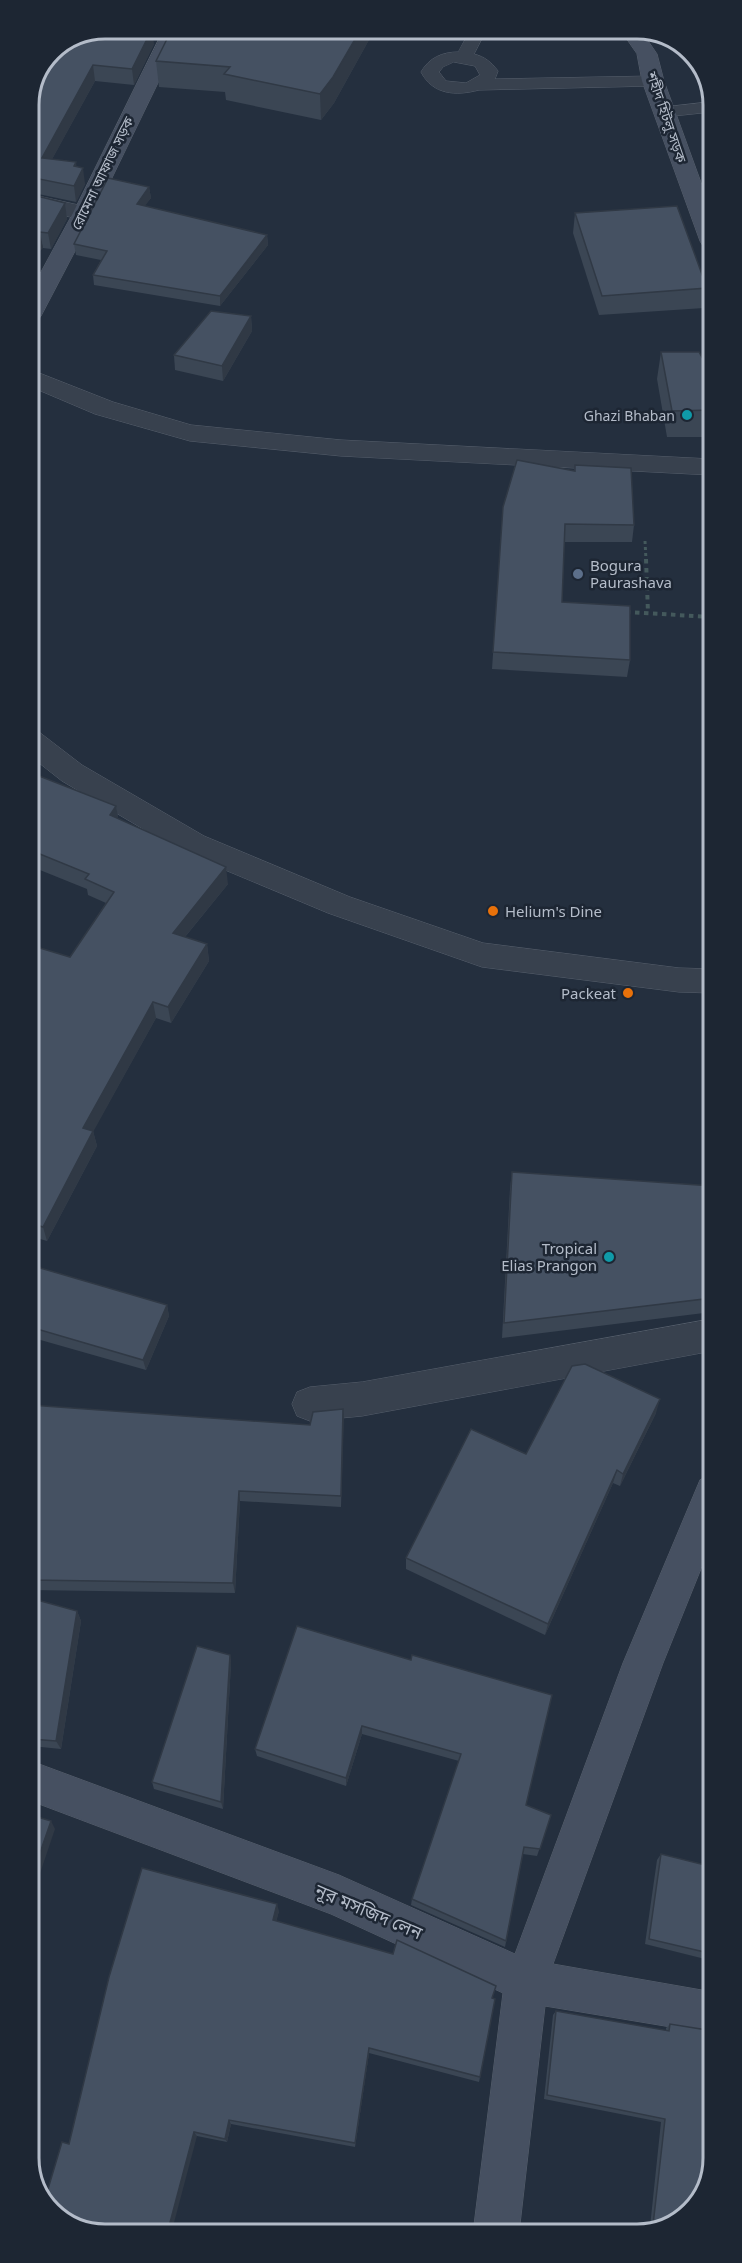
<svg xmlns="http://www.w3.org/2000/svg" width="742" height="2263" viewBox="0 0 742 2263" font-family="'Noto Sans','Noto Sans Bengali',sans-serif">
<rect width="100%" height="100%" fill="#242f3e"/>
<g fill="none" stroke-linecap="round" stroke-linejoin="round">
<g stroke="#565f6c" stroke-width="1">
<g id="lane">
<path d="M471 29H487L474 54C485 57 491 62 498 71L495 79 653 76 659 77 662 81 659 85 653 86 479 90C456 96 433 95 421 72 429 58 442 52 458 52ZM454 62 475 66 480 75 466 83 446 81 439 72 443 67Z"/>
<polygon points="711,102 711,112 664,117 658,116 655,112 658,108 664,107"/>
</g>
</g>
<g stroke="#565f6c" stroke-width="1">
<g id="street">
<polygon points="29,194 92,208 95,213 92,218 84,220 29,208"/>
<polygon points="29,369 113,402 191,425 341,440 711,459 711,475 341,456 190,441 95,414 29,386"/>
<polygon points="29,729 39,732 82,765 204,836 350,897 483,943 679,968 712,969 712,993 679,992 482,967 328,913 182,852 62,781 29,755"/>
<polygon points="712,1319 712,1351 362,1416 310,1421 297,1416 292,1404 297,1392 310,1387 362,1382"/>
</g>
</g>
<g stroke="#565f6c" stroke-width="1">
<g id="secondary">
<polygon points="164,29 184,29 95,213 41,316 37,321 29,323 29,294 73,213"/>
<polygon points="620,29 640,29 657,54 664,81 711,210 711,248 703,246 700,241 642,81 637,54"/>
<polygon points="713,1475 713,1539 663,1663 553,1964 713,1992 713,2034 545,2006 519,2233 473,2233 503,1993 331,1914 31,1801 31,1761 339,1875 515,1954 623,1663 700,1480"/>
</g>
</g>
<polyline stroke="#44595c" stroke-width="3" stroke-dasharray="3 3" stroke-linecap="butt" points="645,541 646,560"/>
<g stroke="#44595c" stroke-width="4" stroke-dasharray="4.5 4.5" stroke-linecap="butt">
<polyline points="646,559 648,613"/>
<polyline points="626,612 712,617"/>
</g>
<use href="#lane" fill="#38414e" fill-rule="evenodd"/>
<use href="#street" fill="#38414e" fill-rule="evenodd"/>
<use href="#secondary" fill="#465061" fill-rule="evenodd"/>
</g>
<g fill="#3b4654">
<polygon points="375,29 334,103 321,120 226,100 225,92 159,87 156,61"/>
<polygon points="154,44 134,85 95,81 52,159 76,162 76,166 85,184 76,202 29,192 29,101 51,51"/>
<polygon points="149,187 151,198 144,206 267,235 268,245 220,306 94,285 93,275 101,260 76,255 74,244"/>
<polygon points="29,194 65,203 67,219 51,249 43,248"/>
<polygon points="575,213 707,288 704,308 599,315 573,233"/>
<polygon points="251,316 252,331 223,381 175,370 174,355"/>
<polygon points="661,352 707,366 711,366 711,437 667,437 657,379"/>
<polygon points="575,465 634,525 632,542 564,542 562,602 630,660 627,677 492,669 503,507 574,471"/>
<polygon points="705,666 712,667 712,737 707,737 703,681"/>
<polygon points="29,772 116,806 118,818 228,884 185,937 207,944 209,961 171,1023 156,1018 93,1131 97,1146 47,1241 30,1236 30,945 70,957 106,903 88,895 87,889 30,866"/>
<polygon points="512,1172 712,1186 712,1312 502,1338 510,1189"/>
<polygon points="30,1265 167,1305 169,1316 146,1370 30,1337"/>
<polygon points="30,1405 310,1425 343,1409 341,1507 240,1501 235,1593 30,1590"/>
<polygon points="656,1413 620,1486 613,1483 545,1635 406,1569 406,1558 526,1454"/>
<polygon points="30,1598 77,1611 81,1621 61,1749 31,1746"/>
<polygon points="297,1626 526,1805 551,1815 537,1856 523,1854 505,1947 411,1905 412,1899 459,1761 362,1734 346,1786 257,1756 255,1749"/>
<polygon points="230,1655 231,1663 223,1809 154,1789 152,1782"/>
<polygon points="661,1854 713,1867 713,1961 645,1944 657,1860"/>
<polygon points="279,1911 276,1921 492,1998 480,2077 479,2082 369,2053 355,2147 231,2124 227,2142 197,2136 69,2144"/>
<polygon points="556,2011 666,2031 666,2028 670,2024 697,2205 660,2230 650,2227 661,2122 544,2099 553,2015"/>
</g>
<g fill="#303945">
<polygon points="152,29 154,44 134,85 132,69"/>
<polygon points="361,29 375,29 334,103 321,120 320,94"/>
<polygon points="93,65 95,81 44,174 42,158"/>
<polygon points="76,162 78,178 83,168 85,184 76,202 74,186 74,166"/>
<polygon points="149,187 151,198 138,215 137,204"/>
<polygon points="65,203 67,219 51,249 48,233"/>
<polygon points="40,232 43,248 29,263 29,244"/>
<polygon points="267,235 268,245 220,306 220,296"/>
<polygon points="251,316 252,331 223,381 222,366"/>
<polygon points="116,806 119,823 110,815"/>
<polygon points="226,867 228,884 175,949 173,933"/>
<polygon points="207,944 209,961 171,1023 168,1007"/>
<polygon points="153,1002 156,1018 87,1143 83,1128"/>
<polygon points="93,1131 97,1146 47,1241 43,1227"/>
<polygon points="167,1305 169,1316 146,1370 143,1360"/>
<polygon points="660,1399 656,1413 620,1486 623,1474"/>
<polygon points="343,1409 344,1420 341,1507 341,1496"/>
<polygon points="617,1470 613,1483 545,1635 548,1624"/>
<polygon points="239,1491 240,1501 235,1593 233,1583"/>
<polygon points="77,1611 81,1621 61,1749 56,1741"/>
<polygon points="230,1655 231,1663 223,1809 221,1802"/>
<polygon points="362,1726 362,1734 346,1786 346,1778"/>
<polygon points="51,1821 55,1829 31,1900 31,1879"/>
<polygon points="277,1904 279,1911 275,1927 273,1920"/>
<polygon points="369,2048 369,2053 355,2147 355,2143"/>
<polygon points="229,2120 231,2124 227,2142 225,2139"/>
<polygon points="194,2132 197,2136 171,2234 167,2234"/>
</g>
<g fill="#455162" stroke="#303945" stroke-width="1.5">
<polygon points="105,28 152,29 132,69 93,65 42,158 76,162 74,166 83,168 74,186 29,177 29,101 51,51"/>
<polygon points="172,29 361,29 333,77 320,94 224,74 230,67 156,61"/>
<polygon points="108,178 149,187 137,204 267,235 220,296 93,275 107,251 74,244"/>
<polygon points="29,194 65,203 48,233 40,232 29,244"/>
<polygon points="677,206 707,288 602,296 575,213"/>
<polygon points="211,311 251,316 222,366 174,355"/>
<polygon points="661,352 699,352 707,366 711,366 711,410 672,411"/>
<polygon points="517,460 575,471 575,465 631,468 634,525 565,524 562,602 630,606 630,660 493,652 503,507"/>
<polygon points="705,666 712,667 712,723 710,723"/>
<polygon points="29,772 116,806 110,815 226,867 173,933 207,944 168,1007 153,1002 83,1128 93,1131 43,1227 30,1223 30,1035 31,1032 30,1031 30,945 70,957 114,892 85,879 89,874 30,850"/>
<polygon points="512,1172 712,1186 712,1298 504,1323"/>
<polygon points="30,1265 167,1305 143,1360 30,1327"/>
<polygon points="585,1364 660,1399 623,1474 617,1470 548,1624 406,1558 471,1429 526,1454 572,1366"/>
<polygon points="30,1405 310,1425 313,1412 343,1409 341,1496 239,1491 233,1583 30,1580"/>
<polygon points="30,1598 77,1611 56,1741 31,1739"/>
<polygon points="297,1626 411,1660 412,1655 552,1695 526,1805 551,1815 540,1849 524,1847 506,1941 412,1899 461,1754 362,1726 346,1778 255,1749"/>
<polygon points="197,1646 230,1655 221,1802 152,1782"/>
<polygon points="31,1815 51,1821 31,1879"/>
<polygon points="661,1854 713,1867 713,1954 649,1939"/>
<polygon points="142,1868 277,1904 273,1920 393,1954 397,1940 496,1986 492,1998 495,1999 480,2077 369,2048 355,2143 229,2120 225,2139 194,2132 167,2234 100,2234 55,2216 45,2199 62,2142 69,2144 109,1977"/>
<polygon points="556,2011 669,2031 670,2024 713,2031 713,2158 697,2205 663,2227 653,2225 665,2119 547,2095"/>
</g>
<g fill="#0f9aa8" stroke="#1d2633" stroke-width="2">
<circle cx="687" cy="415" r="6"/>
<circle cx="609" cy="1257" r="6"/>
</g>
<circle fill="#5c6f8a" stroke="#1d2633" stroke-width="2" cx="578" cy="574" r="6"/>
<g fill="#e8710a" stroke="#1d2633" stroke-width="2">
<circle cx="493" cy="911" r="6"/>
<circle cx="628" cy="993" r="6"/>
</g>
<g text-anchor="middle" dominant-baseline="central" stroke-width="5" stroke-linejoin="round" paint-order="stroke">
<g font-size="14" fill="#b4bcc9" stroke="#1d2633">
<text transform="translate(667 117) rotate(71)">শহীদ হিটলু সড়ক</text>
<text transform="translate(102 173) rotate(-64)">রোমেনা আফাজ সড়ক</text>
</g>
<g font-size="14" fill="#b4bcc9" stroke="#1d2633" text-anchor="end">
<text x="675" y="415">Ghazi Bhaban</text>
</g>
<g font-size="15" fill="#b4bcc9" stroke="#1d2633" text-anchor="start">
<text x="590" y="565">Bogura<tspan x="590" dy="17">Paurashava</tspan></text>
<text x="505" y="911">Helium's Dine</text>
<text x="616" y="993" text-anchor="end">Packeat</text>
<text x="597" y="1248" text-anchor="end">Tropical<tspan x="597" dy="17">Elias Prangon</tspan></text>
</g>
<g font-size="18" fill="#b4bcc9" stroke="#1d2633">
<text transform="translate(369 1911) rotate(23)">নূর মসজিদ লেন</text>
</g>
</g>
<path d="M0 0H742V2263H0ZM105 39H637A66 66 0 0 1 703 105V2158A66 66 0 0 1 637 2224H105A66 66 0 0 1 39 2158V105A66 66 0 0 1 105 39Z" fill="#1d2633" fill-rule="evenodd"/>
<path fill="none" stroke="#b4bcc9" stroke-width="3" d="M105 39H637A66 66 0 0 1 703 105V2158A66 66 0 0 1 637 2224H105A66 66 0 0 1 39 2158V105A66 66 0 0 1 105 39Z"/>
</svg>
